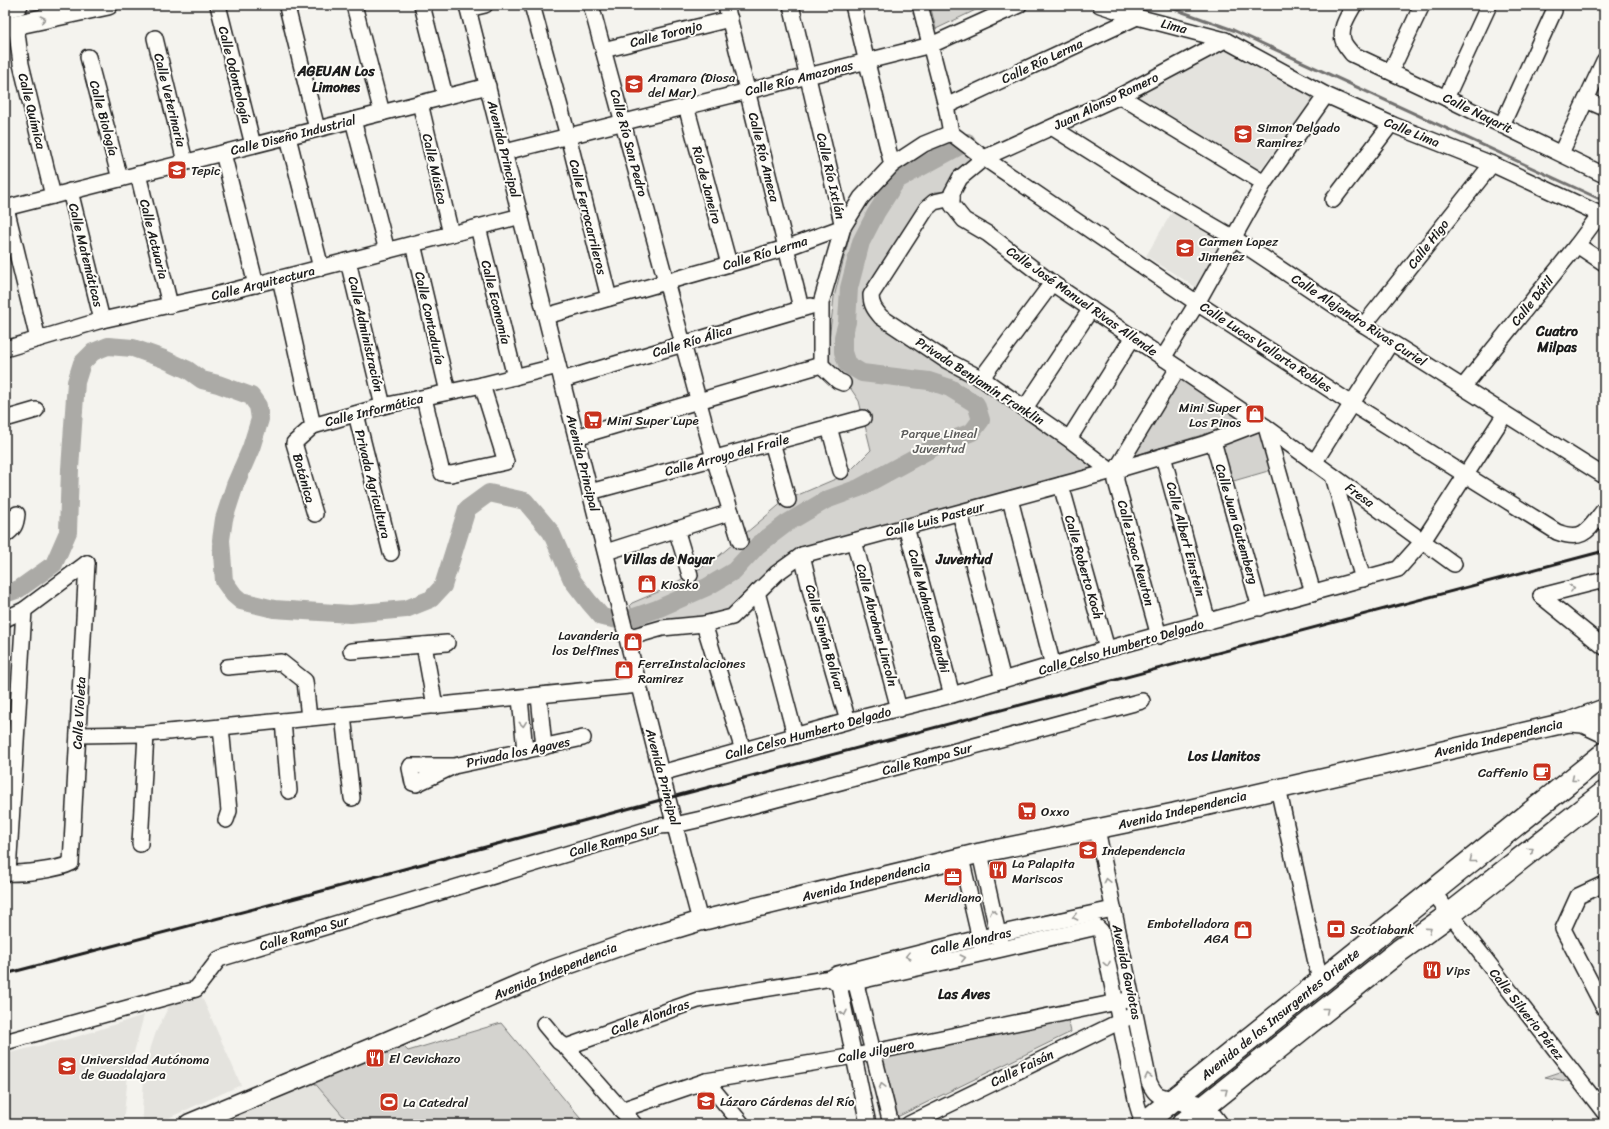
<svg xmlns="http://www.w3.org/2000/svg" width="1609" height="1129" viewBox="0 0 1609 1129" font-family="Sriracha,sans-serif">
<rect width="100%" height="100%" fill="#f4f3ee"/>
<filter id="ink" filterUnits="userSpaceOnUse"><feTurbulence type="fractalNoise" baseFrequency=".025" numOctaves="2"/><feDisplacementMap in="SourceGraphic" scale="8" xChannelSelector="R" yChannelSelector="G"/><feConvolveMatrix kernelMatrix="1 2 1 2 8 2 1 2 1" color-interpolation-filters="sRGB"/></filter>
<g filter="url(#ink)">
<g fill="#e4e3de">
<polygon points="1229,47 1319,97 1259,171 1132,94"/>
<polygon points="1172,212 1225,240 1197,288 1146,256"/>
<polygon points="201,995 241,1085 155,1124 144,1124 142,1112 144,1077 151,1047 156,1032 169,1006"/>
<polygon points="144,1015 128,1075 123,1124 5,1124 5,1054 76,1037"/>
<polygon points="312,1080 350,1124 216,1124"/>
</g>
<g fill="#d4d3cf" stroke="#787876">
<polygon points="930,5 986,5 936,29"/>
<polygon points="949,134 974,155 943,192 934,192 864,299 864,306 901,333 1092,462 1090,471 800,548 733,607 711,617 642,629 636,627 630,605 632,603 665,589 714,560 784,501 847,474 871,450 859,401 845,380 839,376 827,357 834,297 851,230 870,200 902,167"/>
<polygon points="1177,376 1245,422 1126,458"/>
<polygon points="1264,430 1275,469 1230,482 1221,445"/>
<polygon points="1068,1019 1071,1032 895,1118 880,1057"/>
<polygon points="501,1023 585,1124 350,1124 312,1080 401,1044 408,1051"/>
<polygon points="1563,1071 1571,1082 1545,1077"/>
</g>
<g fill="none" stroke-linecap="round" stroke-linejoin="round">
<polyline stroke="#72716f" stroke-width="3" points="1163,5 1233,30 1604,201"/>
<polyline stroke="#abaaa6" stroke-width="18" points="5,594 19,589 54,564 68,532 70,469 76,382 82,363 93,352 108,346 133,348 164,359 188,370 202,380 218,384 251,396 258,406 260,419 251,448 235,485 224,519 221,540 224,581 234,595 241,601 274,609 350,614 406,609 431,599 443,586 467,509 489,493 525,501 551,532 572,580 589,602 602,617 623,621 657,609 707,587 734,571 758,545 787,523 826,500 859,488 936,446 972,432 981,420 976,404 950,388 929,381 862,373 847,364 843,352 843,337 847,322 849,288 861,242 876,213 897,180 967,142"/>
<g stroke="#1c1c1c" stroke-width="18">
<g id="minor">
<polyline points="218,5 253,145"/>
<polyline points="354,5 382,113"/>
<polyline points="422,5 445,96"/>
<polyline points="467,5 661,773 700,921"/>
<polyline points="532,5 568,136 609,298"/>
<polyline points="591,5 714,458 740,541"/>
<polyline points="726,5 801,308"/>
<polyline points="791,5 843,227 821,303 821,365 838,381 843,383"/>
<polyline points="853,5 892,165"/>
<polyline points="920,5 946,106 951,133"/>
<polyline points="1100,5 1137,17 1225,40 1326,95 1391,124 1492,164 1604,216"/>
<path d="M1354 5C1348 16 1338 30 1344 43 1346 47 1350 51 1352 54L1446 98 1604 175"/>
<polyline points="287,7 317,129"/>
<polyline points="468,9 485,5"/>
<polyline points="16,25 21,64 53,196"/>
<polyline points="155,38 185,162"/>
<polyline points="1225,40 1120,96 984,158 960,178 952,193 952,205 964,220 988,234 1052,283 1266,427 1454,564"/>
<polyline points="603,50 730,19"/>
<polyline points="88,57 120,179"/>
<polyline points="1391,71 1422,5"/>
<polyline points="1120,96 1264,183"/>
<polyline points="1446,98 1489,5"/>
<polyline points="1586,100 1604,108"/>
<polyline points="420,103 451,234"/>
<polyline points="686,106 729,264"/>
<polyline points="946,106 1137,17"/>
<polyline points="353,120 387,251"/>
<polyline points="1502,125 1554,11"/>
<polyline points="1053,128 1153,191 1234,238 1364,325 1604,476"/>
<path d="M951 133 984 158 1197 303 1352 404 1557 532C1584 542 1588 530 1604 510"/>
<polyline points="288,137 321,268"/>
<polyline points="505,152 931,45 1019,5"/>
<polyline points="223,153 256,285"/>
<polyline points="1561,153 1604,61"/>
<polyline points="138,174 170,305"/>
<polyline points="70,191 102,320"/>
<path d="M952 198 934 202 927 208 871 295C871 305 875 310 881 317L944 359 984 380 1069 439 1112 472"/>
<polyline points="1333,200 1391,124"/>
<polyline points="5,208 488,86"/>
<polyline points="6,208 38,339"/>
<polyline points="478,227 515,377"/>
<polyline points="413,244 448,392"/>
<polyline points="1577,245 1604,263"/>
<polyline points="348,261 383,406"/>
<polyline points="280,278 313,426 383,406 482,385 558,366"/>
<polyline points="546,316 786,248 843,227 861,198 892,165 924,144 951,133"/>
<polyline points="1364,325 1492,164"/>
<polyline points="5,349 102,320 215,295 521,216"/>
<polyline points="1163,358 1197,303 1264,183 1326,95"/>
<polyline points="562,380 811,306"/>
<polyline points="984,380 986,372 1052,283"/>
<polyline points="1463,387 1577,245 1600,214"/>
<polyline points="424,398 442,473 451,474 506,462 482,385"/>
<polyline points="1025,408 1091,309"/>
<polyline points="356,414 391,553"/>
<polyline points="5,419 36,410"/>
<polyline points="313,426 294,443 315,514"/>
<polyline points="829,427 841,471"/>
<polyline points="1266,427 1313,593"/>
<polyline points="576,437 821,365"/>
<polyline points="1069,439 1133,337"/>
<polyline points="1213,441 1260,608"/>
<polyline points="772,442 788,500"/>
<polyline points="1163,456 1208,622"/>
<polyline points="1314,463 1391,342"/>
<polyline points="1333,476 1363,579"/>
<polyline points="1061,485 1107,649"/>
<polyline points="590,492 863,418"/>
<polyline points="1010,499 1053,666"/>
<polyline points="960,513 1003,680"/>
<polyline points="906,527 952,695"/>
<polyline points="676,529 690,575"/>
<path d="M5 535C14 529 16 525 17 514"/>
<polyline points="854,541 899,709"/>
<polyline points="606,552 731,512"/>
<polyline points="802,555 812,597 848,721"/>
<polyline points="757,592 795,735"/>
<polyline points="1541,596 1604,647"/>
<polyline points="1541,596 1604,580"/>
<polyline points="5,619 24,610 87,563"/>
<polyline points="704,624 743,750"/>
<polyline points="1159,636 1116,481 1116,470 1178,368"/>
<polyline points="627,638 662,628 704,624 732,617 777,573 802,555 1116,470 1204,444 1259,423"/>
<polyline points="424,645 435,706"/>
<polyline points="351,651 447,643"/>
<polyline points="227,667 281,662 305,681 309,718"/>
<polyline points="539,696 544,747"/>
<polyline points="520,698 525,751"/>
<polyline points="343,715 352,798"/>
<polyline points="283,721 289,791"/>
<polyline points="221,727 229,811 226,820"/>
<polyline points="78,735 146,734 221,727 639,685"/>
<polyline points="454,766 416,784 413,783 410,768 411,766 454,766 583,738"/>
<polyline points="661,773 848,721 952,695 1107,649 1398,569 1423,541 1505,414"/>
<polyline points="1278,788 1320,981"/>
<path d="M1097 829 1149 1082C1156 1097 1159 1096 1175 1099"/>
<polyline points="140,844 146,734"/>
<polyline points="980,853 1000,943"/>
<polyline points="961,858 982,948"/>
<path d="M5 873C20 874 58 870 71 863L87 563"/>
<polyline points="8,873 24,610"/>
<polyline points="1604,884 1578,896 1563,929 1604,1008"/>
<polyline points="1433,892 1604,1112"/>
<polyline points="853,972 891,1124"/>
<polyline points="837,975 868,1124"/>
<polyline points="831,978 838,984 855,982 1002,949 1097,927 1101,931 1137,1104 1143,1124"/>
<polyline points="544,1024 559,1042 566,1047 634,1124"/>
<polyline points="5,1042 196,989 219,959 659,826 675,825 706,818 1142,701"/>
<polyline points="566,1047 698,1000 831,978 837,974 853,970 979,938 1113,909"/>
<polyline points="706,1081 742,1124"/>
<polyline points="621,1110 706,1081 854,1056 1132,999"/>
<polyline points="909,1124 1129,1017"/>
</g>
</g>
<g stroke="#1c1c1c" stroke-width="22">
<g id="major">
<polyline points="5,8 18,5"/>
<polyline points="5,27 108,5"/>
<polyline points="1569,722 1583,723 1604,733"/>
<polyline points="1175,1099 1205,1107 1218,1124"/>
<polyline points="189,1124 386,1042 552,970 631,942 700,921 980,853 1174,813 1569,722 1604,709"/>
</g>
</g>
<g stroke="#1c1c1c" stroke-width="25">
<g id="highway">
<polyline points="1143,1124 1604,754"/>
<polyline points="1183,1124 1399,951 1449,915 1604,793"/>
</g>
</g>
<use href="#minor" stroke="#fdfcf7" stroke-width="15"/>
<use href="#major" stroke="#fdfcf7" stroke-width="19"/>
<use href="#highway" stroke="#fdfcf7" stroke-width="22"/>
<polyline stroke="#1c1c1c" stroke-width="3" points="5,974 307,895 668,798 1604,551"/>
</g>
<defs><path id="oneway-chevron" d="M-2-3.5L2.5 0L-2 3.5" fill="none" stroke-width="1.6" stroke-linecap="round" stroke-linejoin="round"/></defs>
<g stroke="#989794">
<use href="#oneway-chevron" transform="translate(43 19) rotate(-12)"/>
<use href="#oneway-chevron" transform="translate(1572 588) rotate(-14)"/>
<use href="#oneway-chevron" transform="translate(523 724) rotate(84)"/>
<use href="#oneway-chevron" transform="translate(1574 779) rotate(141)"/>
<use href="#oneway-chevron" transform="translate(1531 850) rotate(-39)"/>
<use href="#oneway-chevron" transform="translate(1472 860) rotate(141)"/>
<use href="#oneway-chevron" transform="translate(1107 881) rotate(-102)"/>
<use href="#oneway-chevron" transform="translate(993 912) rotate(-102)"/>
<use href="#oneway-chevron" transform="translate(1075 917) rotate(167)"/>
<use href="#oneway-chevron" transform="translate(1429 930) rotate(-36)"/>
<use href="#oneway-chevron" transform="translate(908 956) rotate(166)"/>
<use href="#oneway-chevron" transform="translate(963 958) rotate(-13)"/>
<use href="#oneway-chevron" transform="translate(1107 964) rotate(79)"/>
<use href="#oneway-chevron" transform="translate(1326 1010) rotate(-39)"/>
<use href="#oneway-chevron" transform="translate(844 1013) rotate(78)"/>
<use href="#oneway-chevron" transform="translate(1148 1076) rotate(-103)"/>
<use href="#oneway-chevron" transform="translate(882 1086) rotate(-104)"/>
<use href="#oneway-chevron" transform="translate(1225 1091) rotate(-38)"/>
</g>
</g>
<defs>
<g id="school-square" transform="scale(1)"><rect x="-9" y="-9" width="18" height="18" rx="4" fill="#c8321e" stroke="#fdfcf7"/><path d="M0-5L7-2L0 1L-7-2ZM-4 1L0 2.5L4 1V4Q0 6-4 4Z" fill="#fff"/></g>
<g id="shop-square" transform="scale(1)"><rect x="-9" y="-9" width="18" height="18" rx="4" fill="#c8321e" stroke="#fdfcf7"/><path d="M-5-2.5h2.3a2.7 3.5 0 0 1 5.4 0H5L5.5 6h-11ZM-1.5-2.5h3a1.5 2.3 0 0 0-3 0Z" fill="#fff"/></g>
<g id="supermarket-square" transform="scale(1)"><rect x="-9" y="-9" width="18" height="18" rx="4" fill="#c8321e" stroke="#fdfcf7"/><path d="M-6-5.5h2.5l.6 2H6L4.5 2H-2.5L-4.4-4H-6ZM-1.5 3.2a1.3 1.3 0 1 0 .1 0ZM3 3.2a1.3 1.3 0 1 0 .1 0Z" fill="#fff"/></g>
<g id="cafe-square" transform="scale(1)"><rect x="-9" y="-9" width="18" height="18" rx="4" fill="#c8321e" stroke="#fdfcf7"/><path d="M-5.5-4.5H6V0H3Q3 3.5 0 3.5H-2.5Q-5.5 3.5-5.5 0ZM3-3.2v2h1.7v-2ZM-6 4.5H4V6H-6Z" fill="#fff"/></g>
<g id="restaurant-square" transform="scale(1)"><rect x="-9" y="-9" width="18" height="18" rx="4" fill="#c8321e" stroke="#fdfcf7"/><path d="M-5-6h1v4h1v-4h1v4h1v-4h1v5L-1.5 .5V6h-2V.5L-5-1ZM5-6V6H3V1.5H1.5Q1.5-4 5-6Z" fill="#fff"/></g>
<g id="office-square" transform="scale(1)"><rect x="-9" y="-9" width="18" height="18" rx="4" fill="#c8321e" stroke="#fdfcf7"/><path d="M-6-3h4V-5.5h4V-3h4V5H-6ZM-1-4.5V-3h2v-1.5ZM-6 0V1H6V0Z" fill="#fff"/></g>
<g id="bank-square" transform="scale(1)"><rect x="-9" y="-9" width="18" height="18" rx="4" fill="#c8321e" stroke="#fdfcf7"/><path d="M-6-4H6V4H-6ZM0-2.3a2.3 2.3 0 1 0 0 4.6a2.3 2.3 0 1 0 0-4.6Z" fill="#fff"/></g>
<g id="university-square" transform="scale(1)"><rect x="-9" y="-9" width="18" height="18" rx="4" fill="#c8321e" stroke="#fdfcf7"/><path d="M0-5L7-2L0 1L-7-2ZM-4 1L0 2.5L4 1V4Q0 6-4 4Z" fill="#fff"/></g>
<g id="stadium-square" transform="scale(1)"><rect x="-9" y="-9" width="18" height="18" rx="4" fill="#c8321e" stroke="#fdfcf7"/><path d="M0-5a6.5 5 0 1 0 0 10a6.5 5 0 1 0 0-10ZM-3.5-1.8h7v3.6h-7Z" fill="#fff"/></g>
</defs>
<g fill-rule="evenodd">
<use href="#school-square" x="634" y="84"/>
<use href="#school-square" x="1243" y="134"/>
<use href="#school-square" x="177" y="170"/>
<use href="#school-square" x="1185" y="248"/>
<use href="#shop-square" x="1255" y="414"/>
<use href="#supermarket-square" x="593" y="420"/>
<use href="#shop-square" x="647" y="584"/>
<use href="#shop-square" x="633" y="642"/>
<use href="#shop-square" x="624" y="670"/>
<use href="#cafe-square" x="1542" y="772"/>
<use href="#supermarket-square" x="1027" y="811"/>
<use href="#school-square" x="1088" y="850"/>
<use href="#restaurant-square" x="998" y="870"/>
<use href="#office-square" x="953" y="877"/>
<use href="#bank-square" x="1336" y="929"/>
<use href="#shop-square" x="1243" y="930"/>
<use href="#restaurant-square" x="1432" y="970"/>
<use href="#restaurant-square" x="375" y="1058"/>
<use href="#university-square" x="67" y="1066"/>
<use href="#school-square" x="706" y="1101"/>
<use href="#stadium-square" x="389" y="1102"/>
</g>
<g text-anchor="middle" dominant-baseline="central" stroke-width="4" stroke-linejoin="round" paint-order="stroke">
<g font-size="13" fill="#1c1c1c" stroke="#fdfcf7">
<text transform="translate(1174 26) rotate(14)">Lima</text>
<text transform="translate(666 34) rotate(-14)">Calle Toronjo</text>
<text transform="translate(1042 61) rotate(-25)">Calle Río Lerma</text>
<text transform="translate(235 75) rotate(76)">Calle Odontología</text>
<text transform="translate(799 78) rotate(-14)">Calle Río Amazonas</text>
<text transform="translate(170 100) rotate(76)">Calle Veterinaria</text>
<text transform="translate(1106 101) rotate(-26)">Juan Alonso Romero</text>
<text transform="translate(32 111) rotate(76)">Calle Química</text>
<text transform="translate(1478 113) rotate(26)">Calle Nayarit</text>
<text transform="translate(104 118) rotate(75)">Calle Biología</text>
<text transform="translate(1412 132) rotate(22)">Calle Lima</text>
<text transform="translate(293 135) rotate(-14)">Calle Diseño Industrial</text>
<text transform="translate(629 143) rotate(75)">Calle Río San Pedro</text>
<text transform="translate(504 149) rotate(76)">Avenida Principal</text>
<text transform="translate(764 157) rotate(76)">Calle Río Ameca</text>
<text transform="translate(435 169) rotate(77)">Calle Música</text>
<text transform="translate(831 176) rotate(77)">Calle Río Ixtlán</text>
<text transform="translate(707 185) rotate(75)">Río de Janeiro</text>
<text transform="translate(588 217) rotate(76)">Calle Ferrocarrileros</text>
<text transform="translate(154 239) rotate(76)">Calle Actuaria</text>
<text transform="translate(1428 244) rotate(-52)">Calle Higo</text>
<text transform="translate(765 253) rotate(-17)">Calle Río Lerma</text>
<text transform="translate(86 255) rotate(76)">Calle Matemáticas</text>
<text transform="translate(263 283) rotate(-14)">Calle Arquitectura</text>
<text transform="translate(1082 301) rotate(35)">Calle José Manuel Rivas Allende</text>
<text transform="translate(1532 301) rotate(-51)">Calle Dátil</text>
<text transform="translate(496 302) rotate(76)">Calle Economía</text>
<text transform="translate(430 318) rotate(77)">Calle Contaduría</text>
<text transform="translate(1359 320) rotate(33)">Calle Alejandro Rivas Curiel</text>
<text transform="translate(366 334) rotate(77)">Calle Administración</text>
<text transform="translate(692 341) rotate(-17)">Calle Río Álica</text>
<text transform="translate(1266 347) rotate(33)">Calle Lucas Vallarta Robles</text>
<text transform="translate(980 381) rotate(33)">Privada Benjamín Franklin</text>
<text transform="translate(374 410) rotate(-14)">Calle Informática</text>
<text transform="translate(727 455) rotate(-15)">Calle Arroyo del Fraile</text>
<text transform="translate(583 463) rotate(76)">Avenida Principal</text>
<text transform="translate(304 478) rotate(74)">Botánica</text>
<text transform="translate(373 484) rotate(76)">Privada Agricultura</text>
<text transform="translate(1360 495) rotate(36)">Fresa</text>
<text transform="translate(935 519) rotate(-15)">Calle Luis Pasteur</text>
<text transform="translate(1237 524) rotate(74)">Calle Juan Gutemberg</text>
<text transform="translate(1186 539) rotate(75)">Calle Albert Einstein</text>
<text transform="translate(1136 553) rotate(75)">Calle Isaac Newton</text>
<text transform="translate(1084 567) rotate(74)">Calle Roberto Koch</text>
<text transform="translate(929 611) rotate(75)">Calle Mahatma Gandhi</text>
<text transform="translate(877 625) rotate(75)">Calle Abraham Lincoln</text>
<text transform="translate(825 638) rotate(74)">Calle Simón Bolívar</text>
<text transform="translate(1121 647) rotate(-16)">Calle Celso Humberto Delgado</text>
<text transform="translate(79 713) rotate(-87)">Calle Violeta</text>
<text transform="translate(808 733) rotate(-15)">Calle Celso Humberto Delgado</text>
<text transform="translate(1498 738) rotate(-13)">Avenida Independencia</text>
<text transform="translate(518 752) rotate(-12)">Privada los Agaves</text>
<text transform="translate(927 759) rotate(-15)">Calle Rampa Sur</text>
<text transform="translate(663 777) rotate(75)">Avenida Principal</text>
<text transform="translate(1182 810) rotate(-13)">Avenida Independencia</text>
<text transform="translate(614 840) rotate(-16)">Calle Rampa Sur</text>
<text transform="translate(866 881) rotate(-14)">Avenida Independencia</text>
<text transform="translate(304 933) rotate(-17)">Calle Rampa Sur</text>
<text transform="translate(971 941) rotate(-13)">Calle Alondras</text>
<text transform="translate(555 971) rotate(-22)">Avenida Independencia</text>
<text transform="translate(1127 972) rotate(78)">Avenida Gaviotas</text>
<text transform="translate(1280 1014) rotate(-39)">Avenida de los Insurgentes Oriente</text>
<text transform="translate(1527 1014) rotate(52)">Calle Silverio Pérez</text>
<text transform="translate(650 1017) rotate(-20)">Calle Alondras</text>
<text transform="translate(876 1051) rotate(-11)">Calle Jilguero</text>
<text transform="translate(1022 1068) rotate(-26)">Calle Faisán</text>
</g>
<g font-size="13" fill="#1c1c1c" stroke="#fdfcf7" text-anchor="start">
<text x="648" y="77">Aramara (Diosa<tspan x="648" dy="15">del Mar)</tspan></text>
<text x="1257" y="127">Simon Delgado<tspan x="1257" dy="15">Ramirez</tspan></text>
<text x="191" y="170">Tepic</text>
<text x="1199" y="241">Carmen Lopez<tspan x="1199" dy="15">Jimenez</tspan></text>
<text x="1241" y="407" text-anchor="end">Mini Super<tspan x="1241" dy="15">Los Pinos</tspan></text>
<text x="607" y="420">Mini Super Lupe</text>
<text x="661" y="584">Kiosko</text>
<text x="619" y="635" text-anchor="end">Lavanderia<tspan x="619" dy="15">los Delfines</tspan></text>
<text x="638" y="663">FerreInstalaciones<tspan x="638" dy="15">Ramirez</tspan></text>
<text x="1528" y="772" text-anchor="end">Caffenio</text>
<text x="1041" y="811">Oxxo</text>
<text x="1102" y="850">Independencia</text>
<text x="1012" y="863">La Palapita<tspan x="1012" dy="15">Mariscos</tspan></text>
<text x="953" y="897" text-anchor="middle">Meridiano</text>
<text x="1229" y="923" text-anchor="end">Embotelladora<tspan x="1229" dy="15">AGA</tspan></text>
<text x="1350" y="929">Scotiabank</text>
<text x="1446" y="970">Vips</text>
<text x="389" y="1058">El Cevichazo</text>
<text x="81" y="1059">Universidad Autónoma<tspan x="81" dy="15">de Guadalajara</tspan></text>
<text x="720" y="1101">Lázaro Cárdenas del Río</text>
<text x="403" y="1102">La Catedral</text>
</g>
<g font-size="13" fill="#5c5c5b" stroke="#fdfcf7">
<text x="939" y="433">Parque Lineal<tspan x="939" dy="15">Juventud</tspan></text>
</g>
<g font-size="14" font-weight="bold" fill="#1c1c1c" stroke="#fdfcf7">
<text x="336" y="71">AGEUAN Los<tspan x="336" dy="16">Limones</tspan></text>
<text x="1557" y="331">Cuatro<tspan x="1557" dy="16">Milpas</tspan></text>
<text x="669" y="559">Villas de Nayar</text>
<text x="964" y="559">Juventud</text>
<text x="1224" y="756">Los Llanitos</text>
<text x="964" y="994">Las Aves</text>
</g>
</g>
<rect width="1609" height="1129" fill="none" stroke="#fdfcf7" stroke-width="20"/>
<rect x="10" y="10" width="1589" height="1109" fill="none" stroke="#1c1c1c" stroke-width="1.5" filter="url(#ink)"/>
</svg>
